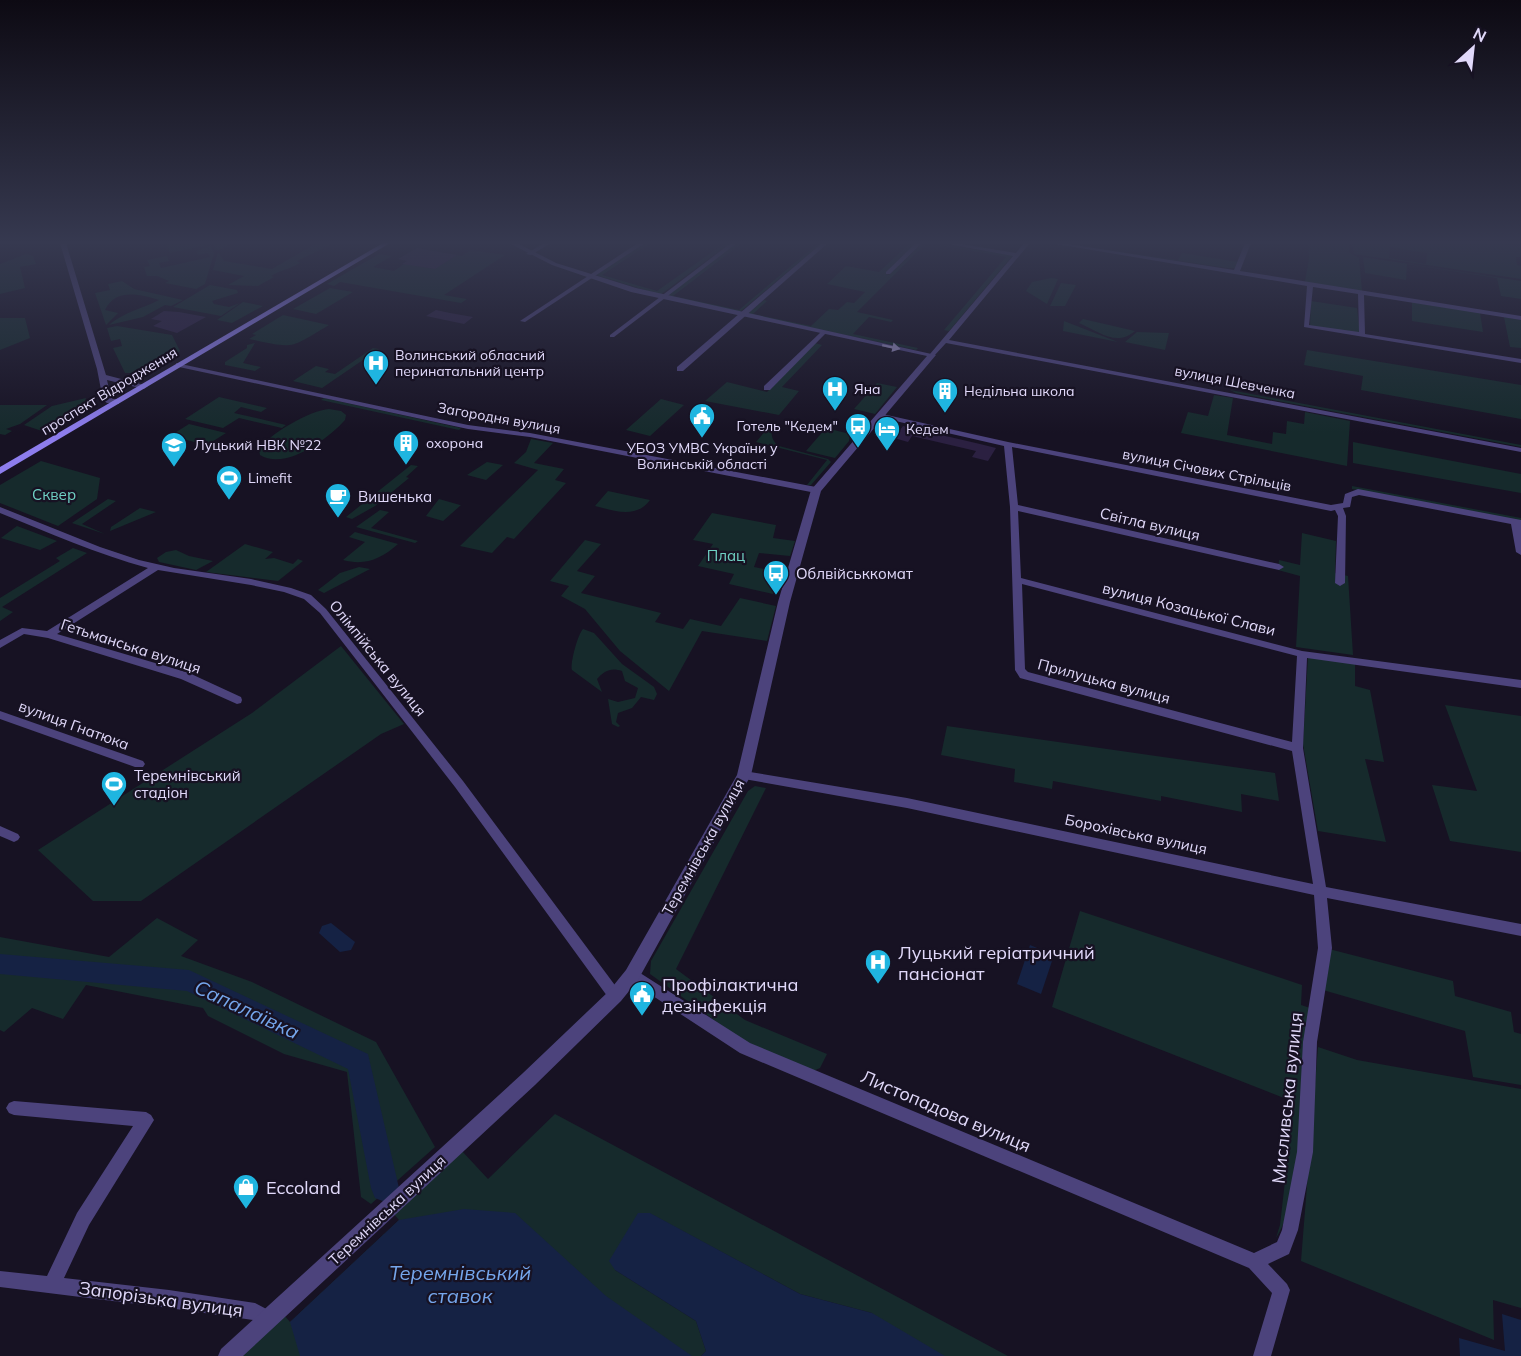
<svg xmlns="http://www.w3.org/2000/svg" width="1521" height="1356" viewBox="0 0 1521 1356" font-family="Mulish,sans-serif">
<rect width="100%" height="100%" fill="#171223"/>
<g fill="#162a2c" fill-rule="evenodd">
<polygon points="166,243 232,243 217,251 212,244 170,253"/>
<path d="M317 243 332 244 297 261 300 263C290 269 281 270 271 276L274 277 258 286 228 285 244 276 213 270 218 252 224 261 272 269Z"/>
<polygon points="645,243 650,243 602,275 657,291 725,243 730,243 660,295 596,275"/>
<polygon points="736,243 742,243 673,296 739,310 818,243 822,243 740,312 665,297"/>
<polygon points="910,243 917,243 886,274 889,275 923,243 926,243 857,312 893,320 891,322 869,317 853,334 918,348 916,350 747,314 764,300 767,301 753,314 811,326 829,309 838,310 847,302 854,303 865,292 827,284 846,266 879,272"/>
<polygon points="929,243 1013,255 949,331 944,330 1006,257"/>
<polygon points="1057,243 1178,260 1182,253 1238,262 1235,268 1228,268"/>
<polygon points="1308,243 1349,243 1349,252 1359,258 1362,291 1305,282 1309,258"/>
<path d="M1352 243H1494L1521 246V257H1516L1517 265 1521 266V279L1354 254ZM1390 247 1427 253 1426 264 1389 258Z"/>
<polygon points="211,246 214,253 205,284 196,289 165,283 169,281 157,276 147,276 144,267 150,266 147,260 167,256 169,261 159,263 161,268 210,257 208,253 198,255 196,251"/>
<polygon points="470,250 505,255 444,295 467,299 461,303 340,282 334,286 327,284 379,254 392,256 373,267 394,271 404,264 435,269 457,255 462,256"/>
<polygon points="26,254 33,256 36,264 20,267 25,288 0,294 0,264"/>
<polygon points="1363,257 1521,281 1521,299 1501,296 1497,278 1407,264 1406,280 1365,273"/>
<polygon points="1051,278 1058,279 1047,304 1026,291 1032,282"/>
<path d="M122 281 134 289 183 300 171 306 165 305 143 317 109 325C124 312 141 309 159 300 140 294 115 288 105 310L118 313 106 325 95 293 110 290 108 284Z"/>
<polygon points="1061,283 1076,285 1065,306 1050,306"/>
<polygon points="210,285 237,290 238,293 212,301 214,304 229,307 240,303 221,316 173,307"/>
<polygon points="330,288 353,292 316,314 293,309"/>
<polygon points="1311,301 1357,308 1360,334 1310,326"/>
<polygon points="243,302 263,306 232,323 217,320"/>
<polygon points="1412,302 1480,313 1483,332 1412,321"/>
<path d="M283 315 329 325C289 349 295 349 249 339L256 335 252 334Z"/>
<polygon points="1504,317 1521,320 1521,348 1510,347"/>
<polygon points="0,318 25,318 30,338 0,350"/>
<path d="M1083 319 1135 331C1116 347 1100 332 1079 323Z"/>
<polygon points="1064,321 1118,342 1063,331"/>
<polygon points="117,326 172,335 180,351 147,373 125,373 113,348 122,346 120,339 111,341 107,328"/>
<polygon points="1137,332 1169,333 1165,350 1125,342"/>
<polygon points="255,343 243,363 261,367 255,371 225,365 225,362 247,348 247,345"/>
<polygon points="815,343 822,345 782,387 799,391 779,415 705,401 727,382 767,392"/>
<polygon points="373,348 379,349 322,388 293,381 316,366 329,369 325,372 335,374"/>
<polygon points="1307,350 1521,385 1521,419 1361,390 1363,376 1304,365"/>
<polygon points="877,383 897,387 875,414 854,409"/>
<polygon points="1230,390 1521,445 1521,447 1236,393"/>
<polygon points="1214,395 1233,398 1227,435 1272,444 1273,432 1286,434 1287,421 1304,424 1305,412 1350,421 1347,466 1181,433 1188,412 1208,416"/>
<polygon points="219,397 267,408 261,412 241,407 234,413 286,425 282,428 239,418 223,428 185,419"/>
<polygon points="86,398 82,409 45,432 24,425 52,406"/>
<polygon points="324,398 461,428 459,430 321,400"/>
<polygon points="661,399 684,405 650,436 626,430"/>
<polygon points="0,405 47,405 20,424 6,429 12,431 5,435 0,434"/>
<path d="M329 409 341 411 346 415 345 420C329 438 286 471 260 455L259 450C268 434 311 410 329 409Z"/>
<path d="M773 422C771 432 770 440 779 446L828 459 831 462 811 485H807L827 460 756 442Z"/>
<polygon points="189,424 226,433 207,445 170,436"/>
<polygon points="826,428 850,434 849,441 835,458 806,451"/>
<polygon points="531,439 553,443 534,463 564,469 555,480 566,483 514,539 507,537 492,553 460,546 538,470 514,463 526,452"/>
<polygon points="1353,442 1521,474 1521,493 1353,463"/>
<polygon points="41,461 100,478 97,499 58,526 0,503 0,485"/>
<polygon points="487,462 503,465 486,480 467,475"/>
<polygon points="411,465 418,466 406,477 409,478 375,506 352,519 346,517"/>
<polygon points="1352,486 1521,518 1521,521 1352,489"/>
<path d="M608 491 650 500C636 519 615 511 595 506Z"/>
<polygon points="108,499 116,501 82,524 105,534 72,523"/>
<polygon points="439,499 460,505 461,505 443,521 426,516"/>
<polygon points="140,508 156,512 110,531 111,527"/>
<polygon points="380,510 389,512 371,528 418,541 415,543 356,527"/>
<polygon points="712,513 776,525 773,538 795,541 790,556 759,553 754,567 786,573 780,592 774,591 773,594 729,584 734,574 698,566 713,544 693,540"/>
<polygon points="17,526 57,541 40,550 1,538"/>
<path d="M355 532 398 544C381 559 365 566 343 560L365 542 349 537Z"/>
<polygon points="1302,533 1336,541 1335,573 1348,576 1353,655 1296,647 1300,576 1278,570 1279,560 1300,565"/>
<polygon points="585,540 601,544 577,571 595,576 581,593 661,613 655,622 683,629 690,619 721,626 740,598 776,606 767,641 702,631 669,691 620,651 585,609 561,596 569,586 550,581"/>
<polygon points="245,544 273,552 265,559 274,558 293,564 298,559 303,561 278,581 206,572"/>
<polygon points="73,548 87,553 2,607 13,612 0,621 0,598 60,561 56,558"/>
<polygon points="176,550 189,556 213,561 196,570 159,562 157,558 166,552"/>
<polygon points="359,567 370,569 324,593 318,590 340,573"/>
<path d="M583 629 594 633 622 664 654 687 657 694 654 700 641 697 632 708 618 713 616 722 620 726 618 727 612 724 608 699 618 702 635 698 638 688 625 681 622 671C611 667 604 671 597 679L602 692 572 670C570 663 578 634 583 629Z"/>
<polygon points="341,646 404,724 381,734 141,901 93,901 38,850 252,713"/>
<polygon points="1308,657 1355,664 1355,686 1370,690 1384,762 1365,759 1386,842 1318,831 1303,744"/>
<polygon points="1445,705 1521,716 1521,852 1450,841 1432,785 1477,791"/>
<polygon points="947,726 1275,773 1279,801 1241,794 1242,812 1161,796 1161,801 1053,781 1052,789 1014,782 1015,769 941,755"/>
<polygon points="755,786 766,788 676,969 745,1020 827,1054 820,1068 813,1071 742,1040 650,974 651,961 748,791"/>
<path d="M1080 911 1302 985 1301 1005 1310 1008C1306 1059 1303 1202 1276 1238L1280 1225 1294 1102 1052 1007Z"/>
<polygon points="157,918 198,940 181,956 252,982 376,1042 435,1147 371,1204 361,1197 347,1072 284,1054 208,1016 203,1008 86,985 63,1019 32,1008 4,1032 0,1030 0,937 109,957"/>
<polygon points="1329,949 1453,981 1455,996 1511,1012 1514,1032 1521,1034 1521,1085 1473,1077 1465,1031 1323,990"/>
<polygon points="1318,1047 1357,1060 1521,1089 1521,1308 1493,1300 1494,1340 1301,1261"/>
<polygon points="555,1114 1008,1356 916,1356 872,1313 800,1294 649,1213 615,1270 696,1321 706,1351 701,1356 240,1356 284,1315 290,1322 399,1220 393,1213 461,1150 488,1179"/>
</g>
<g fill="#152244">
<polygon points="331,923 355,942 351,950 340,952 319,933 322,926"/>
<polygon points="1030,945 1054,955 1041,994 1017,984"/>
<polygon points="464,1209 515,1213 606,1296 692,1356 300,1356 290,1322 399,1220"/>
<polygon points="638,1213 650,1213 800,1294 872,1313 945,1356 701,1356 706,1351 696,1321 615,1270 609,1261"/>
<polygon points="1502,1314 1521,1320 1521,1356 1460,1356 1459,1338 1505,1351"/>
</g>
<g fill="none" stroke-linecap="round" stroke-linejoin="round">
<polygon fill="#152244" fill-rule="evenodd" points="0,954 189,970 368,1054 399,1188 395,1198 385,1202 375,1198 371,1188 348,1069 187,991 0,974"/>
</g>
<g fill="#2b2041">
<polygon points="417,248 433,251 457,255 435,269 402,264 407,261 398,259"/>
<polygon points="436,310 450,313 473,317 464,324 426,316"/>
<polygon points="164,311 179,312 206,317 177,333 153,326 162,321 151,319"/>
<polygon points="903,426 980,444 996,448 988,461 972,457 976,451 912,436 908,442 894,438"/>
</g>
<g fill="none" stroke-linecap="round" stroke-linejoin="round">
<g fill="#4c437c" fill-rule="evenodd">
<polygon points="544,243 551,243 531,255 526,254"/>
<polygon points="638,243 645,243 525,322 520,321"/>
<polygon points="731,243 737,243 614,337 610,337 610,335"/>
<polygon points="822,243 828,243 683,371 677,371 677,367"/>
<polygon points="916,243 922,243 890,274 886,274 886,272"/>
<polygon points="943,243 955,243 1016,253 1024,243 1030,243 949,340 1521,448 1521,452 946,343 934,356 930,356 930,354 1013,256"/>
<path d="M1050 243H1062L1234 270 1245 243H1251L1240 271 1521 316V320L1364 295 1365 334 1521 359V363L1304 327 1307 286ZM1313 287 1358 294 1359 332 1309 325Z"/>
<polygon points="821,332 826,333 770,390 764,390 764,386"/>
<polygon points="176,363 468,425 530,433 816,487 820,490 816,493 530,437 468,429 179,367 176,367"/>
<path d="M878 413 1008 442 1331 505 1343 503 1345 494 1358 489 1521 520V555L1516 552 1511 524 1359 495 1352 497 1350 507 1343 508 1346 516 1345 583 1340 586 1335 583 1338 516 1335 510 1331 511 1012 447 1018 505 1279 564 1284 567 1279 570 1018 511 1021 578 1302 651 1521 680V688L1307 658 1303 748 1326 887 1521 924V936L1327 898 1332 948 1317 1042 1313 1152 1298 1230 1289 1254 1268 1264 1287 1284 1290 1290 1271 1356H1253L1272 1293 1249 1268 740 1053 627 979 625 975 627 971 632 969 637 971 750 1043 1254 1253 1277 1242 1282 1230 1297 1152 1303 1042 1318 948 1314 895 907 808 744 779 740 778 738 775 740 772 744 771 907 798 1313 884 1292 751 1020 678 1015 670 1010 507 1004 446 878 417ZM1022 584 1297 656 1292 742 1028 672 1025 669Z"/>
<path d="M0 507 100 547 139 560 174 568 251 579 291 588 311 595 326 609 463 781 620 992 622 996 620 1000 615 1002 610 1000 455 787 320 613 304 599 284 592 251 585 158 570 57 634 189 673 241 697 242 700 241 703 237 704 181 679 48 638 24 634 0 648V640L22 628 47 631 148 568C97 554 49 533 0 513Z"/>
<polygon points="0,711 143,761 145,764 143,767 135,767 0,719"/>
<polygon points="0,826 18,834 20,837 18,840 14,842 0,836"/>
<polygon points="14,1101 146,1112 151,1115 154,1120 89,1225 64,1278 169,1290 255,1303 274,1313 277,1319 274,1325 268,1328 253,1320 169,1308 0,1287 0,1271 47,1276 77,1213 133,1126 14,1115 9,1113 6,1108 9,1103"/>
</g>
<g fill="#4c437c" fill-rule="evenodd">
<polygon points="60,243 66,243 106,375 148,386 144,389 107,380 111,398 119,400 119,404 107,403 103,400 97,369"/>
<polygon points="509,243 517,243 556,263 636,288 936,355 821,491 790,602 751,775 638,980 621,1001 535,1085 243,1356 218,1356 221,1349 523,1073 609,991 626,970 737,775 778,602 811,490 927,356 631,292 552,265"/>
</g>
<polygon fill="#8d7ded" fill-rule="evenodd" points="383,243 390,243 0,474 0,467"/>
</g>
<defs><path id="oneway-solid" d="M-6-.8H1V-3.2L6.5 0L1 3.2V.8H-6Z" transform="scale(1.5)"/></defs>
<use fill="#8f86b5" href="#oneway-solid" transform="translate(891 347) rotate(12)"/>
<linearGradient id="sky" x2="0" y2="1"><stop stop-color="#0d0a13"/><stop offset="0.56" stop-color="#363950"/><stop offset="1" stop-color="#363950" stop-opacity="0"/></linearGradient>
<rect width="1521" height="433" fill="url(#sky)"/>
<defs>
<g id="hospital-pin" transform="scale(1.35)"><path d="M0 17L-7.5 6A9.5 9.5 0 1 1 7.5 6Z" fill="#1fb5e0" stroke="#171223"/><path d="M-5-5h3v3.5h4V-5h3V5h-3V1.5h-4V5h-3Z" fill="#fff"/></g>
<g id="building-pin" transform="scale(1.35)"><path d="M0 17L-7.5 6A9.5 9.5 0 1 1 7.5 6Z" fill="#1fb5e0" stroke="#171223"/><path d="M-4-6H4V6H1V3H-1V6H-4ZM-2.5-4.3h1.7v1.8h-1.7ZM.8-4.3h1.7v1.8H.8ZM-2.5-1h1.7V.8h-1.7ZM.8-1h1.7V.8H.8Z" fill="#fff"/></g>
<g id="civic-pin" transform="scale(1.35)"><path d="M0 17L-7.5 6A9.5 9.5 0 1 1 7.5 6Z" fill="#1fb5e0" stroke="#171223"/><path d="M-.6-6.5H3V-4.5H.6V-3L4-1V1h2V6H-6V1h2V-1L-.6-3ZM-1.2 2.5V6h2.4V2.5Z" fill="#fff"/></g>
<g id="bus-pin" transform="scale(1.35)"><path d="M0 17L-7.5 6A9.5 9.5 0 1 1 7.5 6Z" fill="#1fb5e0" stroke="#171223"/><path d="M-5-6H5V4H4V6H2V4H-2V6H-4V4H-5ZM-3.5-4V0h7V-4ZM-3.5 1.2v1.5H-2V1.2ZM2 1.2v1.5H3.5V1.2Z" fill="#fff"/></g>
<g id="hotel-pin" transform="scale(1.35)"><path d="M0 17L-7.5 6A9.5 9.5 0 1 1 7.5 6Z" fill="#1fb5e0" stroke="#171223"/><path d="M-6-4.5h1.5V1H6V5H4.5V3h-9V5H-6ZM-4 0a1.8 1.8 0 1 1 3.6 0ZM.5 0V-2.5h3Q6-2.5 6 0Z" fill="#fff"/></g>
<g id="school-pin" transform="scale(1.35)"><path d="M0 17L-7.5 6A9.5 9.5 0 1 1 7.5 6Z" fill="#1fb5e0" stroke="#171223"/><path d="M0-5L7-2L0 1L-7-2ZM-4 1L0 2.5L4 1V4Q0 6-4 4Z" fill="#fff"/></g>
<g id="stadium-pin" transform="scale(1.35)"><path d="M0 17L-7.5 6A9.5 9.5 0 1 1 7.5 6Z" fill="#1fb5e0" stroke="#171223"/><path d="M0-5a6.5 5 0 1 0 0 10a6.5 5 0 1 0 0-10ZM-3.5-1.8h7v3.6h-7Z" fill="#fff"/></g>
<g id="cafe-pin" transform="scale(1.35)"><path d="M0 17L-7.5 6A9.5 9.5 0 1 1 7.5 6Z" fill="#1fb5e0" stroke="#171223"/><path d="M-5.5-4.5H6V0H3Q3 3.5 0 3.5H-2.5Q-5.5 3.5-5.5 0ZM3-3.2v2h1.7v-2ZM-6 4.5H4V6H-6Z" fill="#fff"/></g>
<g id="shop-pin" transform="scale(1.35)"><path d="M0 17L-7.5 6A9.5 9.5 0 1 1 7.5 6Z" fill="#1fb5e0" stroke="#171223"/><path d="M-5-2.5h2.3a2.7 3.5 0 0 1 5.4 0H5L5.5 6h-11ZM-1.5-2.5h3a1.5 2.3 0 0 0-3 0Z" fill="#fff"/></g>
</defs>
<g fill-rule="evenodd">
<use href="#hospital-pin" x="376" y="363"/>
<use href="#hospital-pin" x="835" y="389"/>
<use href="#building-pin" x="945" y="391"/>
<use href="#civic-pin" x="702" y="416"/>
<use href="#bus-pin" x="858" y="426"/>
<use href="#hotel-pin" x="887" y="429"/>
<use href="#building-pin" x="406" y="443"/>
<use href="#school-pin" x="174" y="445"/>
<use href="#stadium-pin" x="229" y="478"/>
<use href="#cafe-pin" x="338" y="496"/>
<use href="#bus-pin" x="776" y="573"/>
<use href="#stadium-pin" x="114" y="784"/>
<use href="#hospital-pin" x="878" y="962"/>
<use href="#civic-pin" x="642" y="994"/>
<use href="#shop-pin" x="246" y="1187"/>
</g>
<g text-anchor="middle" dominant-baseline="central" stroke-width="4.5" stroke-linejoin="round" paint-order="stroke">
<g font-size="14" fill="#e1d9fa" stroke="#171223" text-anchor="start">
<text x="395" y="355">Волинський обласний<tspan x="395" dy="16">перинатальний центр</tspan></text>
<text x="854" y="389">Яна</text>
<text x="964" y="391">Недільна школа</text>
<text x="838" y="426" text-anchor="end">Готель "Кедем"</text>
<text x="906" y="429">Кедем</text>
<text x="426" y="443">охорона</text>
<text x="194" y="445">Луцький НВК №22</text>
<text x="702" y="448" text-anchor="middle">УБОЗ УМВС України у<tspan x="702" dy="16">Волинськiй області</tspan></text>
<text x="248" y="478">Limefit</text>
</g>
<g font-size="14" fill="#e1d9fa" stroke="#171223">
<text transform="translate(1235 382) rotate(11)">вулиця Шевченка</text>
<text transform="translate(109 391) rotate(-31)">проспект Відродження</text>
<text transform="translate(499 418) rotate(10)">Загородня вулиця</text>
<text transform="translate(1207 470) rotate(11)">вулиця Січових Стрільців</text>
</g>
<g font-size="15" fill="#6fd0c4" stroke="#171223">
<text x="54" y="494">Сквер</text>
<text x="726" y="555">Плац</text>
</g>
<g font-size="15" fill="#e1d9fa" stroke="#171223" text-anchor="start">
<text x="358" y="496">Вишенька</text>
<text x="796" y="573">Облвійськкомат</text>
<text x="134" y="775">Теремнівський<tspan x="134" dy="17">стадіон</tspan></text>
</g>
<g font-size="15" fill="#e1d9fa" stroke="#171223">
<text transform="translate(1150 524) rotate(13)">Світла вулиця</text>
<text transform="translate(1189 609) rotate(14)">вулиця Козацької Слави</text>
<text transform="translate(131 646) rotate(18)">Гетьманська вулиця</text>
<text transform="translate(378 658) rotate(51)">Олімпійська вулиця</text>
<text transform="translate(1104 681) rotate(15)">Прилуцька вулиця</text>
<text transform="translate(74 725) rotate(20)">вулиця Гнатюка</text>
<text transform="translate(1136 834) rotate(12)">Борохівська вулиця</text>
<text transform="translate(703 847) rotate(-61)">Теремнівська вулиця</text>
<text transform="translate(387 1210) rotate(-43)">Теремнівська вулиця</text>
</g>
<g font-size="18" fill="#e1d9fa" stroke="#171223" text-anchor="start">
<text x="898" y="952">Луцький геріатричний<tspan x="898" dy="21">пансіонат</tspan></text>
<text x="662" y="984">Профілактична<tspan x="662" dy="21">дезінфекція</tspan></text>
<text x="266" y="1187">Eccoland</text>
</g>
<g font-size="18" fill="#e1d9fa" stroke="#171223">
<text transform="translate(1287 1098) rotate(-84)">Мисливська вулиця</text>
<text transform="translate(946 1111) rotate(23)">Листопадова вулиця</text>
<text transform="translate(161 1299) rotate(8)">Запорізька вулиця</text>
</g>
<g font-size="20" font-style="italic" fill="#75a6ec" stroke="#171223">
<text transform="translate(247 1009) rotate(25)">Сапалаївка</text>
<text x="460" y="1272">Теремнівський<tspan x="460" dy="23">ставок</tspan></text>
</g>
</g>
<g transform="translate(1473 48) rotate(27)" stroke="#171223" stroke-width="4.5" paint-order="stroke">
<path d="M0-4.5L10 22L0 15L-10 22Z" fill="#e1d9fa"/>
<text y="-9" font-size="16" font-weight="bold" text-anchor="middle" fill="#e1d9fa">N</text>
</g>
</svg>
